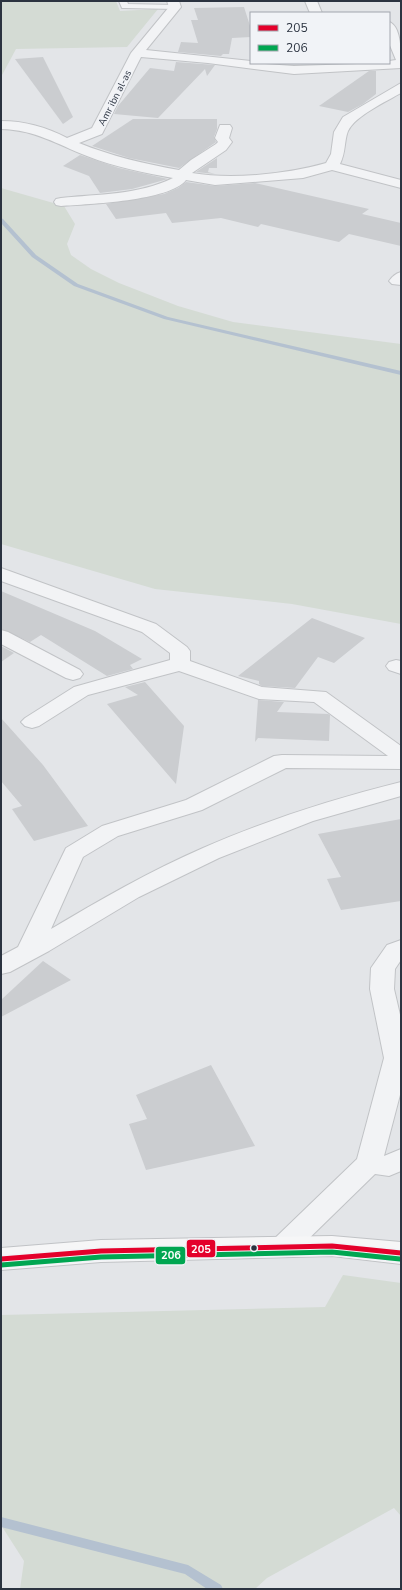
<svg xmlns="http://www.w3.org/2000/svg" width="402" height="1590" viewBox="0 0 402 1590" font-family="'Nunito Sans',sans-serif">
<rect width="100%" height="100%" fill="#e3e5e8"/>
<g fill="#d4dbd4">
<polygon points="1,1 116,1 120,11 158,9 127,47 16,49 1,77"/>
<polygon points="1,188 64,206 75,224 67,244 71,255 91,269 119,283 178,306 233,322 401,344 401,624 292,604 155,589 1,544"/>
<polygon points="343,1275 401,1283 401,1516 394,1508 267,1578 255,1589 20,1589 24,1561 1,1525 1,1315 325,1307"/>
</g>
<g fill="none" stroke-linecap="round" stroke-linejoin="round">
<g fill="#b4c1d0" fill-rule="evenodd">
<polygon points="1,218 3,219 36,255 78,284 168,317 401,371 401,375 164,319 74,286 32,257 1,223"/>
<polygon points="1,1517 188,1565 221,1585 223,1589 207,1589 185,1574 1,1527"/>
</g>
</g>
<g fill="#cbcdd0">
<polygon points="244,7 251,29 251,37 232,38 229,54 223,54 221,56 178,52 181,42 198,43 191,20 198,20 194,8"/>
<polygon points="43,57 73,117 63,124 15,59"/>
<polygon points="176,62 215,65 207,76 205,69 158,118 114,114 118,106 150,68 174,71"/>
<polygon points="369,71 376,71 376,94 363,104 348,112 319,106"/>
<polygon points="133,119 217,119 217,129 214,137 216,142 179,168 129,158 92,146"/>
<polygon points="80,155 119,168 168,179 132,189 100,193 89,176 63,166"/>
<polygon points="217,158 217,168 209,168 208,172 215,174 196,172"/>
<polygon points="186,182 215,186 255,183 369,209 362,214 401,223 401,246 349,234 339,242 261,224 258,227 221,218 172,223 166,213 116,219 106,204 164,194 178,188"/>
<polygon points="1,591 95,631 142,659 130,665 133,669 107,676 41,635 30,642 1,629"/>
<polygon points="312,618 365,638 334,663 318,657 295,688 262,686 259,684 259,681 238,676"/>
<polygon points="1,646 14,653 1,662"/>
<polygon points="145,682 184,726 176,784 107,704 138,695 125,687"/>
<polygon points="258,700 284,702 277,712 328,714 330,715 329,741 258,738 255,742"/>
<polygon points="1,718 43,765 88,826 34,841 12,809 22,806 1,781"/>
<polygon points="401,819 401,901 341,910 327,879 341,877 318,834"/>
<polygon points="43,961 71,980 1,1017 1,1000"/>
<polygon points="211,1065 255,1146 146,1170 129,1124 147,1119 136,1095"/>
</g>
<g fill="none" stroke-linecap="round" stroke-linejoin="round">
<g stroke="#c1c3c6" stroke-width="2">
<polygon id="service" points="119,1 127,1 128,4 175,5 179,7 175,9 125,8 122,8"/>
</g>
<g stroke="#c1c3c6" stroke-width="2">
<g id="minor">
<path d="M167 1H179L181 7 146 50 251 61V63L294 66 389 63V61L396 60 389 43V22C402 26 401 56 401 68L294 74 208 63 141 57 102 134 79 143C111 156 145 164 179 170L191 160 216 144 218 142 215 138 220 125H230L232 128 229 138 232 142 226 150 192 173C232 180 287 174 326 163L331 154 334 132 343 117 401 83V93C387 101 355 116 348 131 344 141 346 152 340 164L401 180V188L332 170 303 178 215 185 186 180C170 201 88 204 61 206L56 205 54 202 56 199 61 198C98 194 139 195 173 178 145 173 115 167 87 156 56 144 36 130 1 129V121C25 121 46 127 67 138L92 128 131 53 169 7Z"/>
<polygon points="305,1 317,1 322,13 310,13"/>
<path d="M401 272V285L392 284 389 281C393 276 395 274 401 272Z"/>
<path d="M1 568 156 624 187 647 190 651V661L262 687 326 692 401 746V769L286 768 202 810 118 836 83 857 51 929C100 900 150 871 203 848 267 820 333 799 401 782V796L313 821 219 858 139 897 49 951 10 972 1 974V956L18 947 66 848 102 826 186 800 274 756 282 755 388 756 314 702 259 699 179 671 88 695 39 726 32 728 25 726 21 722 25 718 74 687 170 660V653L142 632 1 581Z"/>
<polygon points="1,630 8,632 80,670 83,674 80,678 73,680 66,678 1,644"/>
<polygon points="396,660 401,661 401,674 389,670 386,666 389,662"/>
<polygon points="401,940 401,960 395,969 394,989 401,1019 401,1091 384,1156 401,1149 401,1171 389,1176 375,1174 293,1254 283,1257 273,1254 269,1247 273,1240 357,1159 384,1058 370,989 371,968 387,945"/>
</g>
</g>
<g stroke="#c1c3c6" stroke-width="2">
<polygon id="secondary" points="332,1236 401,1242 401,1264 332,1256 101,1262 1,1270 1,1248 101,1240"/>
</g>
<use href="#service" fill="#f2f3f5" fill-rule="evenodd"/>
<use href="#minor" fill="#f2f3f5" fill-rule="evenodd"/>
<use href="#secondary" fill="#f6f6f7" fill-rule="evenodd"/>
<g stroke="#f1f3f7" stroke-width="8">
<polyline id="bus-1" points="1,1259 101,1251 332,1246 401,1253"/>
</g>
<g stroke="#f1f3f7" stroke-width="8">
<polyline id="bus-2" points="1,1265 101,1257 332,1252 400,1259"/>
</g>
<use href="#bus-1" stroke="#e4002b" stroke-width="5"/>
<use href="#bus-2" stroke="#00a651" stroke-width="5"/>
</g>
<circle fill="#2b3340" stroke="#f1f3f7" stroke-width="1.5" cx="254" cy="1248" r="3.5"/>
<g text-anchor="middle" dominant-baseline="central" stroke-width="3.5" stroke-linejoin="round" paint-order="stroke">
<g font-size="10" fill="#2b3340" stroke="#f1f3f7">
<text transform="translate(115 98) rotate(-63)">Amr ibn al-as</text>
</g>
</g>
<g stroke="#f1f3f7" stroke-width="1.5">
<rect x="186" y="1239" width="30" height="19" rx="4" fill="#e4002b"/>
<rect x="155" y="1246" width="31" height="19" rx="4" fill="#00a651"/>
</g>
<g font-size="11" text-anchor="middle" font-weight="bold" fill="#fff">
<text x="201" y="1253">205</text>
<text x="171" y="1259">206</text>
</g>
<rect width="402" height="1590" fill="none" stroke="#2b3340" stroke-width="4"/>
<rect x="250" y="12" width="140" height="52" fill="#f1f3f7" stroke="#a2a6ae"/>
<rect x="258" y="25" width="20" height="6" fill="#e4002b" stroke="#a2a6ae"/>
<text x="286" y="32" font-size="12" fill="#2b3340">205</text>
<rect x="258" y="45" width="20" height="6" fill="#00a651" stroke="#a2a6ae"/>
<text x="286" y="52" font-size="12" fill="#2b3340">206</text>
</svg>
